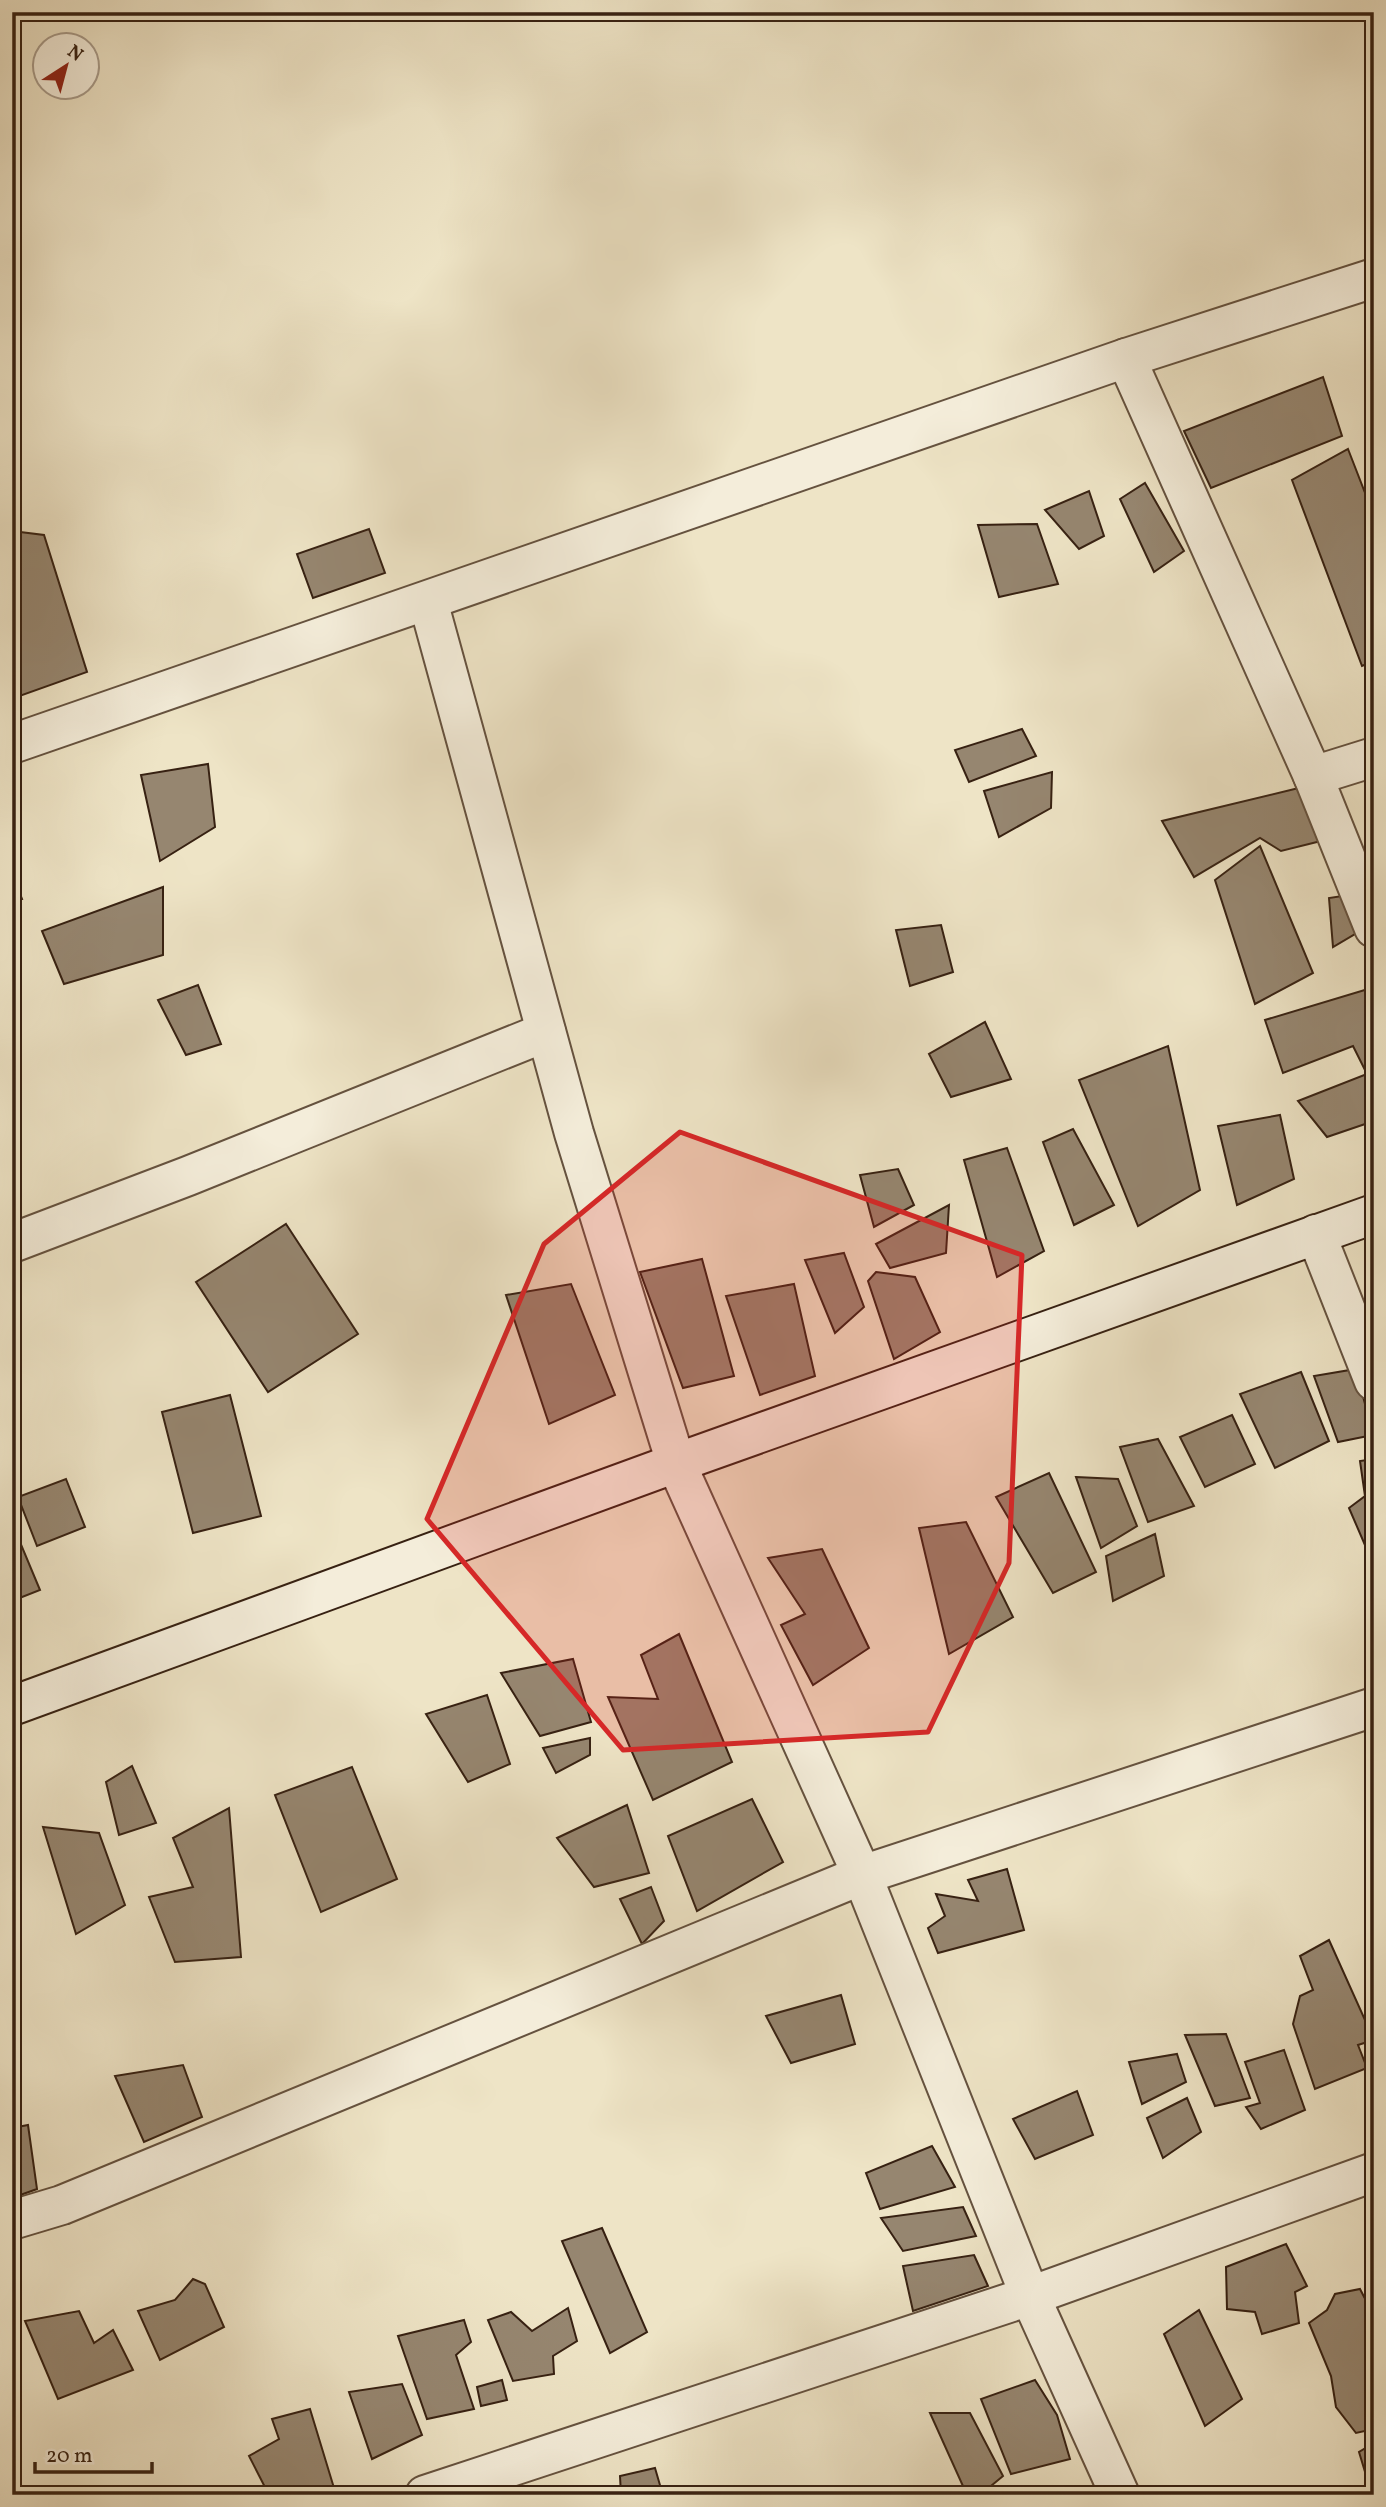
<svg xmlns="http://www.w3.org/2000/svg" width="1386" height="2507" viewBox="0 0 1386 2507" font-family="Vollkorn,serif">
<rect width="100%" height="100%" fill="#eee4c6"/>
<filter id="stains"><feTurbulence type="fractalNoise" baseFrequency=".00286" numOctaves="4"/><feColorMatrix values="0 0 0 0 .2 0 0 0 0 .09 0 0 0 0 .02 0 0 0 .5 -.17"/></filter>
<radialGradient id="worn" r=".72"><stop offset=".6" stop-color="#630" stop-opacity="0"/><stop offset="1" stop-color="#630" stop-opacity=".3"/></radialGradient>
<g fill="#968670" stroke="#372112" stroke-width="2">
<polygon points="1323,377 1342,436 1211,488 1184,431"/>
<polygon points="1348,449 1374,516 1374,661 1362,666 1292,480"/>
<polygon points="1145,483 1184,551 1154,572 1120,499"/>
<polygon points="1089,491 1104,536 1079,549 1045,510"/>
<polygon points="1037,524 1058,584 999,597 978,525"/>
<polygon points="369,529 385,573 313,598 297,554"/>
<polygon points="12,531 44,535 87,672 14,698 12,685"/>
<polygon points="1022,729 1036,756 969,782 955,750"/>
<polygon points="208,764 215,827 160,861 141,775"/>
<polygon points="1052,772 1051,808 999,837 984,791"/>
<polygon points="1307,786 1325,840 1281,851 1260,838 1194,877 1162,821"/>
<polygon points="1260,846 1313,973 1255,1004 1215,880"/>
<polygon points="12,873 22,899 12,901"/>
<polygon points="163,887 163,955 64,984 42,931"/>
<polygon points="1342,896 1360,931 1333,947 1329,898"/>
<polygon points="941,925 953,972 910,986 896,930"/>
<polygon points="198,985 221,1044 186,1055 158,1000"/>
<polygon points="1368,989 1374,1008 1374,1121 1327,1137 1298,1101 1367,1074 1353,1046 1283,1073 1265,1020"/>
<polygon points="985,1022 1011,1079 951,1097 929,1054"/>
<polygon points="1168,1046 1200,1190 1138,1226 1079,1080"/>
<polygon points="1280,1115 1294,1179 1237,1205 1218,1126"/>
<polygon points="1073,1129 1114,1205 1074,1225 1043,1142"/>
<polygon points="1007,1148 1044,1251 997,1277 964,1160"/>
<polygon points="898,1169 914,1205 874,1227 860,1175"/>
<polygon points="949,1205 946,1253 890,1268 876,1244"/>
<polygon points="286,1224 358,1334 268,1392 196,1282"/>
<polygon points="844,1253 864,1307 835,1333 805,1260"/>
<polygon points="702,1259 734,1376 683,1388 640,1272"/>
<polygon points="876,1272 915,1277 940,1332 894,1359 868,1281"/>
<polygon points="571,1284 615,1395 549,1424 506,1295"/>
<polygon points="794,1284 815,1376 760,1395 726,1296"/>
<polygon points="1356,1369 1373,1435 1338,1442 1314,1376"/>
<polygon points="1301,1372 1329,1441 1275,1468 1240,1394"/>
<polygon points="230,1395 261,1516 193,1533 162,1412"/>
<polygon points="1232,1415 1255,1464 1205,1487 1180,1437"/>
<polygon points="1158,1439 1194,1506 1148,1522 1120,1447"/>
<polygon points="1374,1459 1374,1566 1349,1508 1365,1496 1360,1461"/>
<polygon points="1049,1473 1096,1572 1053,1593 996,1497"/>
<polygon points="1076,1477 1118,1479 1137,1526 1101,1548"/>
<polygon points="66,1479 85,1527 37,1546 18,1497"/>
<polygon points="966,1522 1013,1617 949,1654 919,1528"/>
<polygon points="12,1523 40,1590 12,1601"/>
<polygon points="1155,1534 1164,1576 1113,1601 1106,1556"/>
<polygon points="822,1549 869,1648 813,1685 781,1625 805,1614 768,1558"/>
<polygon points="679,1634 732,1762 653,1800 608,1697 658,1699 641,1655"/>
<polygon points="573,1659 591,1722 540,1736 501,1673"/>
<polygon points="487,1695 510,1764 468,1782 426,1714"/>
<polygon points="590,1738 590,1755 556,1773 543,1748"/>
<polygon points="132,1766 156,1823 119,1835 106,1782"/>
<polygon points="352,1767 397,1879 321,1912 275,1795"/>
<polygon points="752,1799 783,1862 697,1911 668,1836"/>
<polygon points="627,1805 649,1873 594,1887 557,1838"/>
<polygon points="229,1808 241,1957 175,1962 149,1897 193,1887 173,1838"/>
<polygon points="43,1827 99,1833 125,1905 76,1934"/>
<polygon points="1007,1869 1024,1930 938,1953 928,1928 945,1916 936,1894 978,1901 968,1880"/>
<polygon points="651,1887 664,1921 642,1944 620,1899"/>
<polygon points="1329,1940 1374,2040 1358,2045 1367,2068 1315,2089 1293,2024 1300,1996 1313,1990 1300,1956"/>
<polygon points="841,1995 855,2044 791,2063 766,2016"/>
<polygon points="1226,2034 1250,2098 1215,2106 1185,2035"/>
<polygon points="1284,2050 1305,2110 1261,2129 1246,2107 1260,2103 1245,2062"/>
<polygon points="1177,2054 1186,2082 1142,2104 1129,2062"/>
<polygon points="183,2065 202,2117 144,2142 115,2076"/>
<polygon points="1077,2091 1093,2135 1035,2159 1013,2119"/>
<polygon points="1187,2098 1201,2132 1163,2158 1147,2118"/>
<polygon points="28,2125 37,2189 12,2198 12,2128"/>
<polygon points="932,2146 955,2187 880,2209 866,2173"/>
<polygon points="963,2207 976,2236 903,2251 881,2218"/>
<polygon points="602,2228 647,2332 610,2353 562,2241"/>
<polygon points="1286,2244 1307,2286 1295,2292 1299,2323 1262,2334 1255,2312 1227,2309 1226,2267"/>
<polygon points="974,2255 988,2286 913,2311 903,2266"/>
<polygon points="193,2279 205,2284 224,2327 160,2360 138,2311 175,2300"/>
<polygon points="1360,2289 1374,2316 1374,2429 1356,2433 1336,2407 1331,2376 1309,2323 1327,2310 1335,2294"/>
<polygon points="568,2308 577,2341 553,2356 554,2374 513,2381 488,2320 511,2312 532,2331"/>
<polygon points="1199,2310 1242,2399 1205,2426 1164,2334"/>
<polygon points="79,2311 94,2343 113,2330 133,2370 58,2399 25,2321"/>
<polygon points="464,2320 471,2342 456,2355 474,2409 427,2419 398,2336"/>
<polygon points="502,2380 507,2400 481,2406 477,2387"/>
<polygon points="1035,2380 1057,2415 1070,2459 1011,2474 981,2399"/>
<polygon points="402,2384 422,2435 372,2459 349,2392"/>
<polygon points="310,2409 334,2488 302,2489 286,2495 269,2495 249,2456 279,2439 272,2419"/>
<polygon points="930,2413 970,2413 1003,2476 980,2495 967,2495"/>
<polygon points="1374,2443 1374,2495 1372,2495 1359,2452"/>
<polygon points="655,2468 662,2492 660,2495 621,2495 620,2476"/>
</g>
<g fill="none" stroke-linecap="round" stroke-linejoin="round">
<g stroke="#65523f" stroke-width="42">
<g id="minor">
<polyline points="1126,358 1313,776 1374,928"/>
<polyline points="428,601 574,1133 676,1463 862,1875 1030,2296 1120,2495"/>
<polyline points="12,744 1126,358 1374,278"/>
<polyline points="1313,776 1374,757"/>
<polyline points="1316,1234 1374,1381"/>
<polyline points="12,1243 188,1176 546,1032"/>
<polyline points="12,2220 62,2205 862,1875 1374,1707"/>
<polyline points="425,2495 1030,2296 1374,2172"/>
</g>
</g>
<g stroke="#372112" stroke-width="42">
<polyline id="secondary" points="12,1706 676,1463 1374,1214"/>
</g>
<use href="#minor" stroke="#f4edda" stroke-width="38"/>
<use href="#secondary" stroke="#f4edda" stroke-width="38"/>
</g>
<path fill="#d62828" fill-opacity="0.2" stroke="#d62828" stroke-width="5" stroke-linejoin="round" d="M680 1132 1022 1255 1009 1563 928 1732 623 1750 427 1519 544 1244Z"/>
<rect width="1386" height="2507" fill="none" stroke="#eee4c6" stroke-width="42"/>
<rect x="14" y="14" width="1358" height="2479" fill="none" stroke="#372112" stroke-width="3.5"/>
<rect x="21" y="21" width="1344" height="2465" fill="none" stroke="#372112" stroke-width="2"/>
<g transform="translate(66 66) rotate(36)"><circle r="33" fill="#f4edda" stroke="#a89b8a" stroke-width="2"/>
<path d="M0-5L12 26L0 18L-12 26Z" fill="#8f2418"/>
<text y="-10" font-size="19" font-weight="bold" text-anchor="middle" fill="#372112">N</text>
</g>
<path d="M35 2462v10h117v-10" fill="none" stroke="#372112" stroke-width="3.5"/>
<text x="46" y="2462" font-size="21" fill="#372112" stroke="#f4edda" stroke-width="5" paint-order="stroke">20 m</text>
<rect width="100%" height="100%" filter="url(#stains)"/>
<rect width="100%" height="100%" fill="url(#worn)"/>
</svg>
